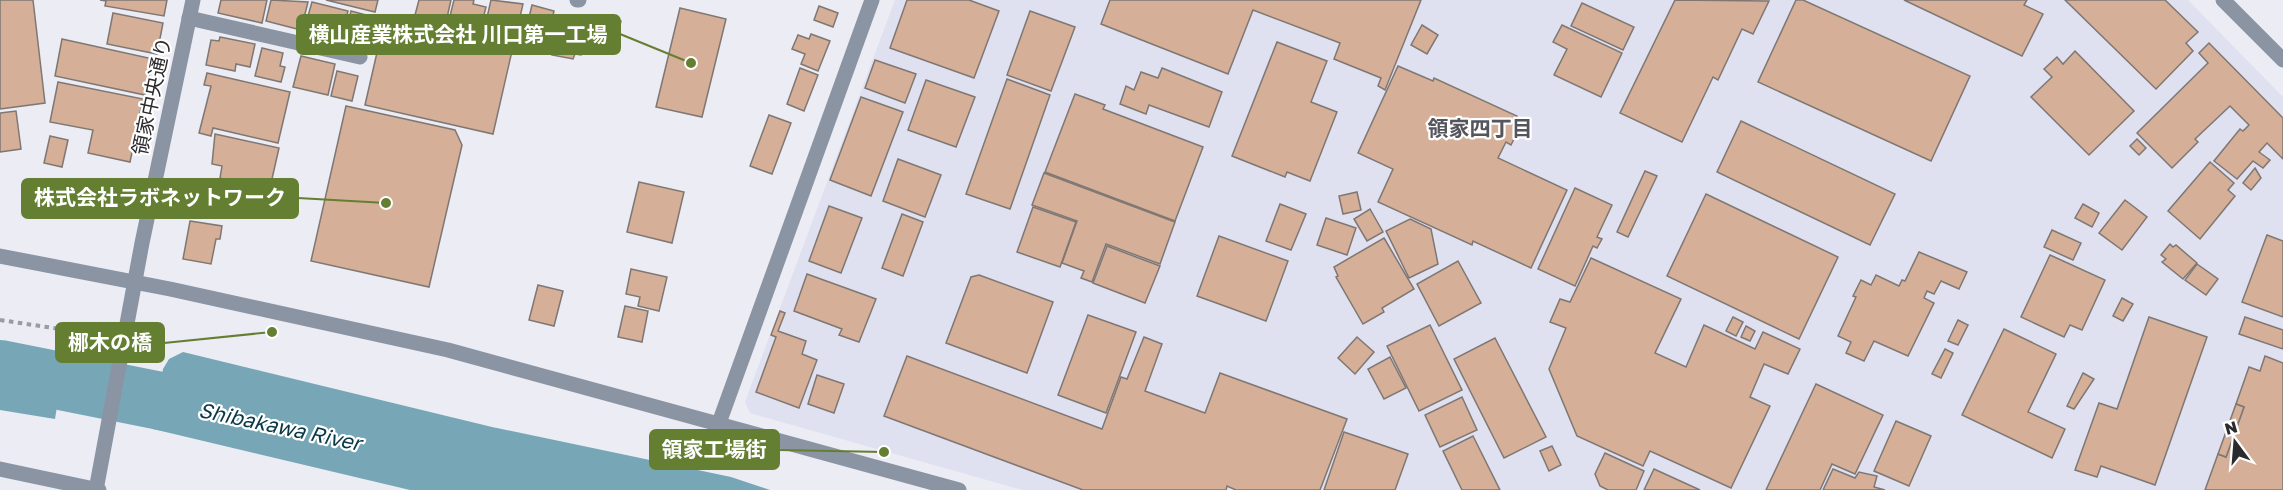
<svg xmlns="http://www.w3.org/2000/svg" width="2283" height="490" viewBox="0 0 2283 490" font-family="'Golos Text','Noto Sans JP',sans-serif">
<rect width="100%" height="100%" fill="#ebecf4"/>
<polygon fill="#dfe0f0" points="895,0 2188,0 2283,97 2283,490 1022,490 750,413 745,402"/>
<g fill="#77a7b6">
<polygon points="0,344 65,355 55,419 0,410"/>
<polygon points="183,352 492,427 731,477 770,490 410,490 153,429 163,369 169,359"/>
</g>
<g fill="none" stroke-linecap="round" stroke-linejoin="round">
<polyline stroke="#77a7b6" stroke-width="58" points="0,369 236,416"/>
</g>
<g fill="#d5af97" stroke="#7f7773" stroke-width="1.5">
<polygon points="0,0 33,0 45,103 0,109"/>
<polygon points="100,0 167,0 164,16 105,6 106,1"/>
<polygon points="221,0 267,0 262,23 218,13"/>
<polygon points="271,0 308,2 301,30 266,21"/>
<polygon points="326,0 378,0 375,12"/>
<polygon points="419,0 451,0 446,22 415,15"/>
<polygon points="454,0 474,0 473,4 486,7 479,35 447,28"/>
<polygon points="491,0 523,4 515,39 507,38 505,45 482,39"/>
<polygon points="907,0 969,0 999,11 974,78 890,48"/>
<polygon points="1110,0 1421,0 1385,90 1378,86 1381,78 1334,59 1340,43 1253,10 1228,74 1101,24"/>
<polygon points="1675,0 1769,1 1753,34 1742,29 1718,80 1713,77 1682,142 1620,113"/>
<polygon points="1796,0 1803,0 1970,76 1931,161 1758,82"/>
<polygon points="1904,0 2027,0 2024,5 2043,14 2022,56"/>
<polygon points="2065,0 2165,0 2198,32 2186,43 2193,51 2156,89"/>
<polygon points="312,2 348,11 340,40 304,30"/>
<polygon points="1582,3 1634,27 1623,50 1571,26"/>
<polygon points="532,5 554,11 547,39 525,34"/>
<polygon points="819,6 838,13 833,27 814,20"/>
<polygon points="680,8 726,19 702,117 656,107"/>
<polygon points="351,11 370,16 363,44 344,40"/>
<polygon points="1030,11 1075,27 1051,91 1007,75"/>
<polygon points="113,13 163,23 157,54 107,44"/>
<polygon points="600,16 621,21 613,52 593,47"/>
<polygon points="563,18 588,23 581,55 575,54 573,59 552,55 554,49 549,48 554,24 561,26"/>
<polygon points="384,22 512,51 493,134 365,105"/>
<polygon points="1422,25 1438,35 1427,54 1411,45"/>
<polygon points="1562,25 1622,53 1601,97 1554,75 1567,49 1553,42"/>
<polygon points="811,34 830,41 818,71 801,64 805,54 792,49 798,35 809,39"/>
<polygon points="220,37 255,44 250,67 236,64 235,71 206,65 211,40 219,41"/>
<polygon points="62,39 153,59 145,95 55,76"/>
<polygon points="1277,42 1327,61 1311,102 1337,112 1310,181 1287,172 1285,177 1232,156"/>
<polygon points="2209,43 2283,118 2283,159 2267,143 2259,152 2270,160 2263,168 2253,161 2237,179 2214,161 2240,129 2243,131 2249,125 2230,106 2195,139 2198,142 2172,168 2137,133 2208,63 2199,53"/>
<polygon points="262,48 283,53 280,66 285,67 281,82 255,76"/>
<polygon points="2075,51 2134,111 2089,155 2031,97 2052,77 2044,69 2057,57 2063,64"/>
<polygon points="301,56 335,64 328,95 293,87"/>
<polygon points="875,60 916,74 905,103 865,88"/>
<polygon points="1398,66 1433,81 1434,78 1517,116 1513,125 1520,127 1511,145 1506,142 1498,158 1567,190 1531,268 1473,241 1472,245 1378,202 1393,169 1358,153"/>
<polygon points="800,68 818,75 804,111 787,104"/>
<polygon points="1162,68 1222,92 1209,127 1149,105 1146,114 1120,104 1126,86 1134,90 1141,72 1158,78"/>
<polygon points="337,71 358,76 352,101 331,96"/>
<polygon points="207,73 290,92 278,143 213,128 211,136 199,133 211,86 204,85"/>
<polygon points="1007,79 1050,95 1010,209 966,194"/>
<polygon points="926,80 975,97 956,147 908,130"/>
<polygon points="58,82 143,99 130,162 88,153 93,130 50,122"/>
<polygon points="1075,94 1105,105 1103,109 1203,147 1175,221 1045,172"/>
<polygon points="861,97 903,112 871,196 830,180"/>
<polygon points="346,106 455,130 462,145 429,287 311,261"/>
<polygon points="16,111 21,149 0,152 0,113"/>
<polygon points="769,115 791,123 772,174 750,166"/>
<polygon points="1741,121 1895,194 1870,245 1717,172"/>
<polygon points="215,134 279,148 269,192 220,178 222,166 212,164"/>
<polygon points="50,136 68,140 62,167 44,163"/>
<polygon points="2137,139 2146,148 2139,155 2130,146"/>
<polygon points="898,159 941,175 925,217 883,201"/>
<polygon points="2210,162 2234,183 2228,190 2235,196 2200,239 2168,211"/>
<polygon points="2255,168 2261,178 2251,190 2243,183"/>
<polygon points="1645,171 1657,176 1628,237 1617,232"/>
<polygon points="1044,173 1175,222 1160,264 1106,244 1092,282 1081,278 1084,271 1062,263 1077,221 1032,205"/>
<polygon points="639,182 684,192 672,243 627,232"/>
<polygon points="1575,188 1612,205 1597,237 1602,239 1597,248 1593,246 1575,286 1538,269"/>
<polygon points="1357,192 1361,210 1343,214 1339,196"/>
<polygon points="1706,194 1838,257 1799,339 1667,276"/>
<polygon points="2125,200 2147,217 2122,250 2099,233"/>
<polygon points="1280,204 1306,214 1291,250 1266,241"/>
<polygon points="2083,204 2099,213 2092,227 2075,218"/>
<polygon points="829,206 862,218 841,273 809,261"/>
<polygon points="1033,207 1076,222 1060,267 1017,252"/>
<polygon points="1370,209 1383,232 1367,241 1354,219"/>
<polygon points="902,214 923,222 903,276 882,268"/>
<polygon points="1326,218 1356,228 1347,255 1317,245"/>
<polygon points="1410,219 1431,229 1438,264 1409,278 1386,231"/>
<polygon points="190,221 222,226 220,239 216,239 211,264 183,259"/>
<polygon points="2052,230 2081,243 2073,260 2044,247"/>
<polygon points="2267,235 2283,241 2283,317 2242,302"/>
<polygon points="1219,236 1288,261 1266,321 1197,296"/>
<polygon points="1384,238 1414,289 1382,308 1384,312 1363,324 1336,277 1338,276 1334,267"/>
<polygon points="2170,244 2173,247 2176,245 2197,263 2183,279 2162,262 2166,259 2161,255"/>
<polygon points="1107,246 1160,266 1145,303 1093,283"/>
<polygon points="1919,252 1967,272 1959,289 1941,281 1934,294 1927,291 1924,298 1934,303 1908,356 1874,341 1864,361 1846,353 1851,342 1838,336 1856,297 1853,296 1861,280 1871,285 1876,275 1899,286 1902,280 1905,281"/>
<polygon points="2050,255 2105,280 2082,330 2070,325 2064,337 2021,317"/>
<polygon points="1591,258 1681,299 1655,353 1686,367 1704,325 1755,349 1763,332 1800,349 1788,374 1764,364 1750,397 1770,406 1731,488 1650,451 1643,466 1577,436 1549,369 1566,328 1550,322 1560,299 1570,302"/>
<polygon points="1458,261 1481,303 1439,326 1417,284"/>
<polygon points="2197,264 2218,279 2206,295 2185,280"/>
<polygon points="631,269 667,277 659,311 638,306 640,297 626,294"/>
<polygon points="807,274 876,299 859,342 839,335 842,329 794,311"/>
<polygon points="979,275 1053,302 1027,373 946,343 971,277"/>
<polygon points="538,285 563,291 554,326 529,320"/>
<polygon points="2122,298 2133,304 2123,321 2113,316"/>
<polygon points="625,306 648,311 642,342 618,337"/>
<polygon points="780,311 785,313 778,331 806,341 802,354 817,360 799,408 756,392 776,337 771,335"/>
<polygon points="1088,315 1136,332 1106,413 1058,395"/>
<polygon points="1733,317 1743,322 1736,336 1726,331"/>
<polygon points="2149,317 2207,337 2155,485 2101,466 2097,477 2075,470 2099,403 2117,409"/>
<polygon points="2245,317 2283,330 2283,349 2239,334"/>
<polygon points="1958,320 1968,325 1958,345 1948,341"/>
<polygon points="1430,325 1462,390 1419,411 1387,346"/>
<polygon points="1746,326 1755,331 1750,341 1741,337"/>
<polygon points="2004,329 2056,354 2028,412 2065,429 2052,458 1962,415"/>
<polygon points="1144,337 1162,344 1145,391 1205,413 1220,373 1347,419 1320,490 1236,490 1227,486 1226,490 1083,490 884,416 907,356 1102,429 1121,377 1127,379"/>
<polygon points="1357,337 1374,352 1355,374 1338,358"/>
<polygon points="1495,338 1546,437 1504,458 1454,359"/>
<polygon points="1945,349 1953,353 1941,378 1932,374"/>
<polygon points="2265,356 2283,363 2283,490 2205,490 2218,454 2226,457 2244,407 2236,404 2249,367 2260,371"/>
<polygon points="1390,357 1406,388 1384,399 1368,369"/>
<polygon points="2083,373 2094,379 2074,409 2067,406"/>
<polygon points="817,375 844,384 834,413 808,404"/>
<polygon points="1816,384 1883,415 1855,474 1832,464 1820,490 1766,490"/>
<polygon points="1462,397 1477,430 1440,447 1425,415"/>
<polygon points="2236,404 2244,407 2226,457 2218,454"/>
<polygon points="1896,421 1931,436 1909,486 1874,471"/>
<polygon points="1344,432 1408,454 1395,490 1324,490"/>
<polygon points="1473,436 1500,490 1462,490 1443,451"/>
<polygon points="1552,446 1561,465 1549,471 1540,451"/>
<polygon points="1605,453 1644,471 1636,490 1608,490 1600,486 1595,474"/>
<polygon points="1654,469 1700,490 1644,490"/>
<polygon points="1833,469 1855,478 1859,472 1877,476 1874,487 1885,490 1823,490"/>
</g>
<g fill="none" stroke-linecap="round" stroke-linejoin="round">
<polyline stroke="#9b9ca2" stroke-width="4" stroke-dasharray="4.5 4.5" stroke-linecap="butt" points="0,320 80,332"/>
<g stroke="#8a94a3" stroke-width="15">
<polyline points="577,0 579,0"/>
<polyline points="189,18 360,57"/>
</g>
<g stroke="#8a94a3" stroke-width="15">
<polyline points="719,423 872,0"/>
<polyline points="0,469 99,490"/>
</g>
<g stroke="#8a94a3" stroke-width="15">
<polyline points="2223,0 2283,60"/>
<polyline points="0,256 170,289 448,350 959,490"/>
<polyline points="96,490 142,243 193,0"/>
</g>
</g>
<g text-anchor="middle" dominant-baseline="central" stroke-width="4.5" stroke-linejoin="round" paint-order="stroke">
<g font-size="20" fill="#2b2b2e" stroke="#fff">
<text transform="translate(151 96) rotate(-78)">領家中央通り</text>
</g>
<g font-size="21" font-weight="bold" fill="#55555c" stroke="#fff">
<text x="1480" y="128">領家四丁目</text>
</g>
<g font-size="21" font-style="italic" fill="#0b3945" stroke="#fff">
<text transform="translate(280 426) rotate(12)">Shibakawa River</text>
</g>
</g>
<path fill="none" stroke="#657f32" stroke-width="2" d="M691 63L620 34M386 203L298 198M272 332L164 343M884 452L779 450"/>
<g fill="#657f32" stroke="#fff" stroke-width="2">
<circle cx="691" cy="63" r="6"/>
<circle cx="386" cy="203" r="6"/>
<circle cx="272" cy="332" r="6"/>
<circle cx="884" cy="452" r="6"/>
</g>
<g fill="#657f32" stroke="#657f32" stroke-width="2">
<rect x="297" y="15" width="323" height="39" rx="6"/>
<rect x="22" y="179" width="276" height="39" rx="6"/>
<rect x="56" y="323" width="108" height="39" rx="6"/>
<rect x="650" y="430" width="129" height="39" rx="6"/>
</g>
<g font-size="21" text-anchor="middle" font-weight="bold" fill="#fff">
<text x="458" y="42">横山産業株式会社 川口第一工場</text>
<text x="160" y="205">株式会社ラボネットワーク</text>
<text x="110" y="350">梛木の橋</text>
<text x="714" y="457">領家工場街</text>
</g>
<g transform="translate(2235 442) rotate(344)" stroke="#ffffff" stroke-width="4.5" paint-order="stroke">
<path d="M0-4.5L10 22L0 15L-10 22Z" fill="#2b2b2e"/>
<text y="-9" font-size="16" font-weight="bold" text-anchor="middle" fill="#2b2b2e">N</text>
</g>
</svg>
